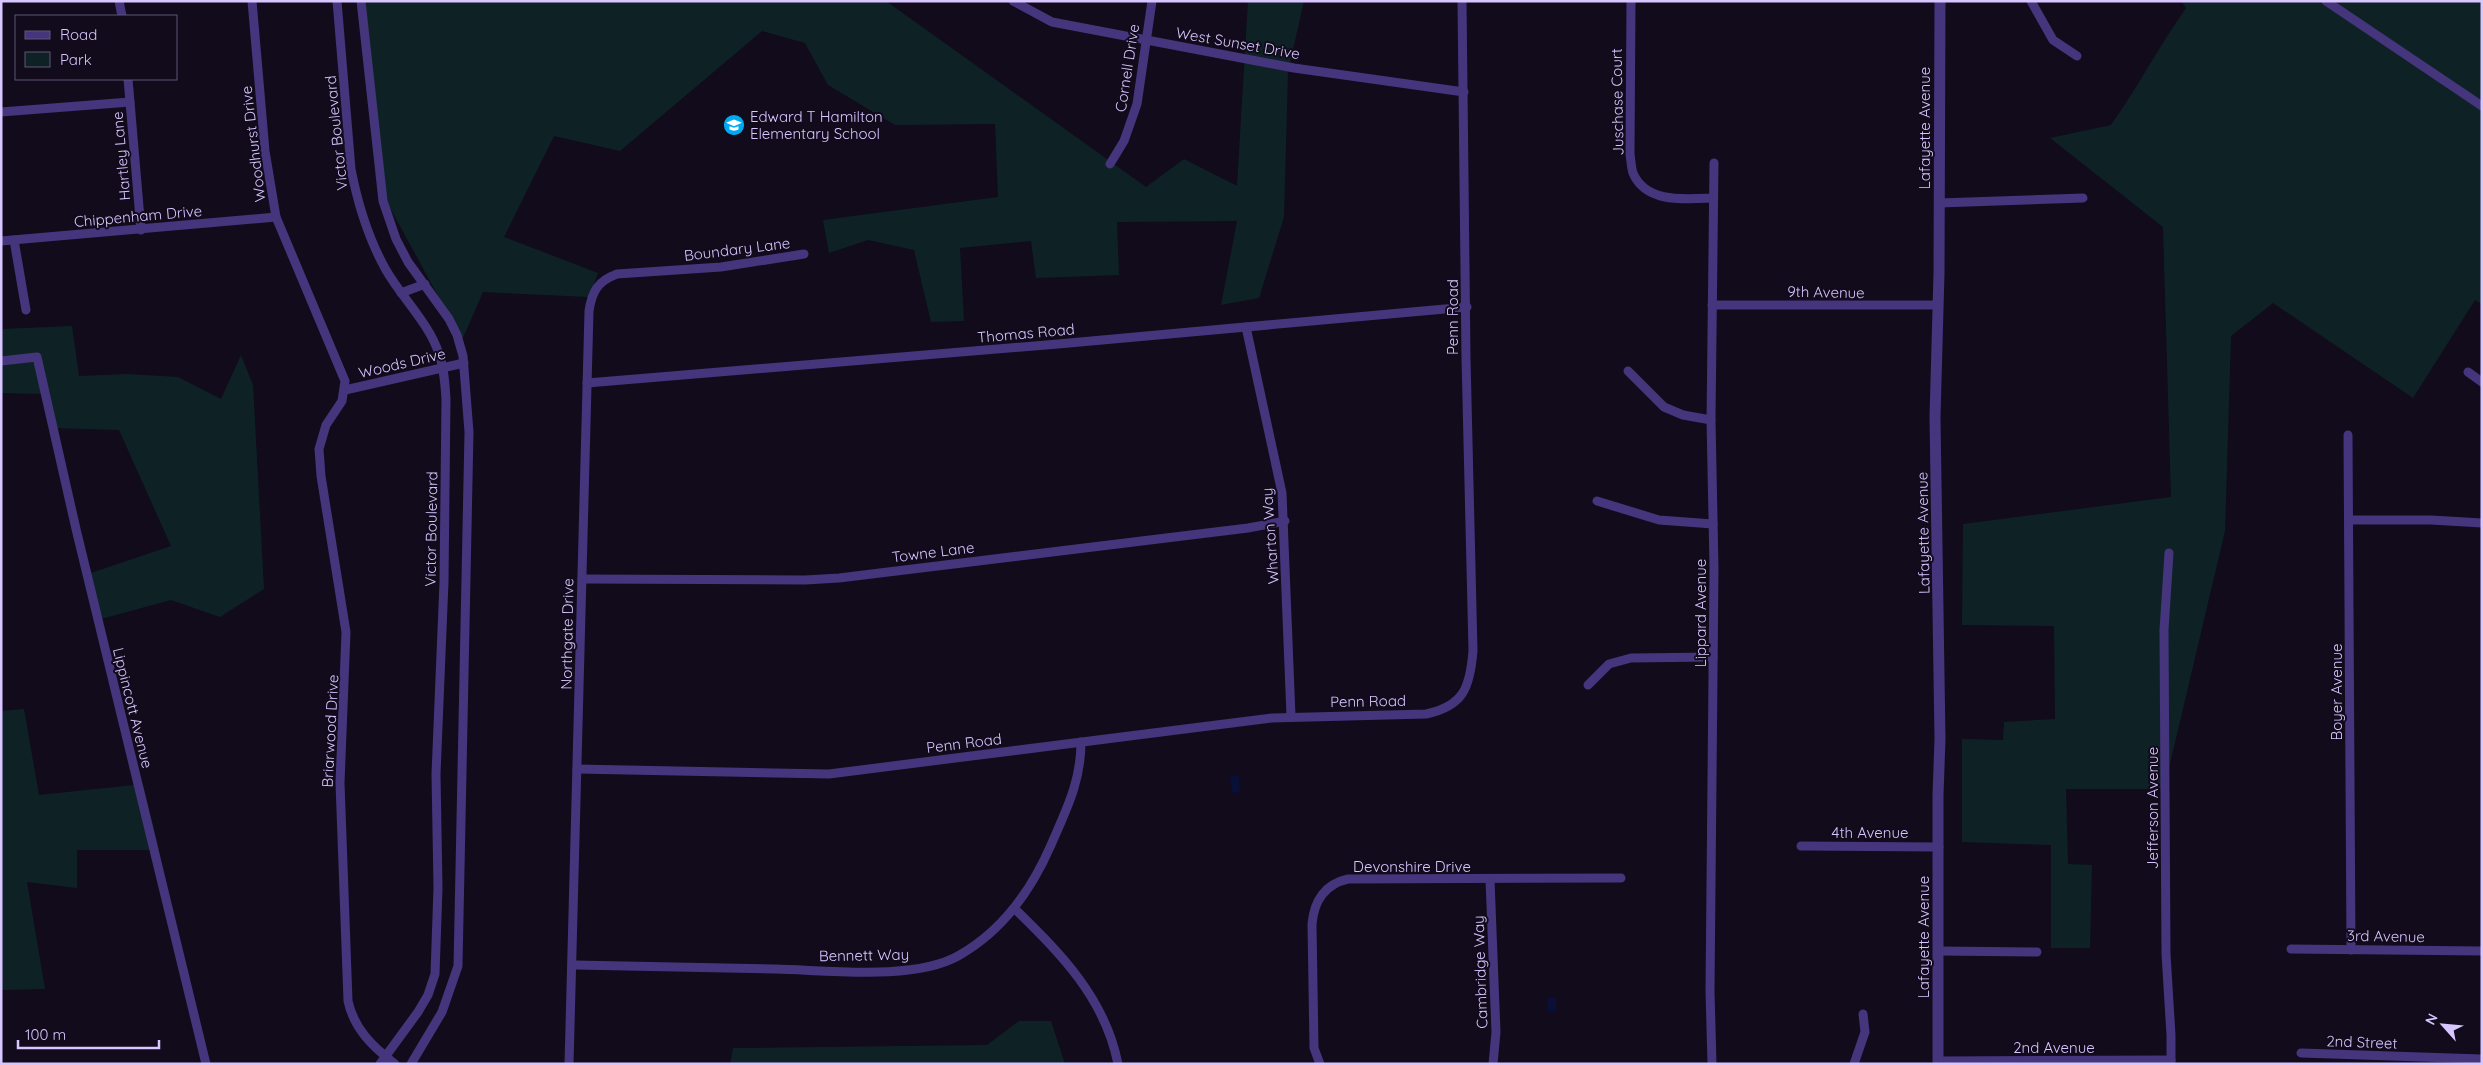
<svg xmlns="http://www.w3.org/2000/svg" width="2483" height="1065" viewBox="0 0 2483 1065" font-family="Quicksand,sans-serif">
<rect width="100%" height="100%" fill="#110b1c"/>
<g fill="#0e2226">
<polygon points="365,1 886,1 1146,187 1184,159 1237,186 1248,1 1304,1 1288,72 1284,217 1259,298 1221,305 1237,221 1117,222 1119,275 1036,278 1031,241 960,248 964,321 931,322 914,250 868,240 829,253 823,220 998,197 995,124 895,125 828,85 805,43 762,31 620,151 554,136 504,237 598,273 589,297 483,292 462,340 383,195"/>
<path d="M2181 1H2482V304L2475 300 2413 398 2273 303 2231 336 2225 531 2164 789H2066L2068 864 2092 865 2090 948H2051V845L1962 842V739L2003 740 2004 722 2055 719 2054 626 1962 625 1963 524 2171 497 2163 227 2050 138 2111 125C2138 87 2159 46 2186 8Z"/>
<polygon points="72,326 79,376 127,374 178,377 221,399 241,355 253,385 264,589 220,617 171,600 101,619 88,574 171,546 119,430 51,428 45,394 1,393 1,329"/>
<polygon points="24,709 39,795 143,784 159,850 77,850 77,888 27,882 45,989 1,990 1,711"/>
<polygon points="1019,1021 1051,1021 1065,1064 730,1064 733,1048 987,1045"/>
</g>
<g fill="#081038">
<polygon points="1239,775 1240,792 1232,793 1230,776"/>
<rect x="1548" y="998" width="8" height="14"/>
</g>
<g fill="none" stroke-linecap="round" stroke-linejoin="round">
<g stroke="#45357c" stroke-width="9">
<polyline points="119,1 122,16"/>
<path d="M252 1 265 151 276 217 345 381 342 401 326 425 319 449 321 476 346 632 340 783 348 1001C354 1029 373 1047 395 1064"/>
<path d="M337 1 351 169C358 205 368 238 386 270 402 298 429 323 439 354 444 368 445 383 446 399L444 582 436 774 438 888 435 974 428 995 418 1012 380 1064"/>
<polyline points="361,1 383,201 396,239 408,262 449,319 457,335 463,356 469,432 458,966 442,1012 411,1064"/>
<polyline points="1013,1 1052,22 1294,68 1464,92"/>
<path d="M1631 1 1630 154C1631 160 1631 167 1633 173 1646 204 1686 199 1713 198"/>
<polyline points="2031,1 2053,40 2077,56"/>
<polyline points="2326,1 2482,106"/>
<polyline points="128,79 141,230"/>
<polyline points="1,112 130,102"/>
<polyline points="1110,164 1124,141 1137,104 1152,1"/>
<polyline points="1939,203 2083,198"/>
<polyline points="14,240 26,310"/>
<polyline points="1,241 276,217"/>
<polyline points="401,293 425,284"/>
<polyline points="1712,305 1938,305"/>
<polyline points="1246,327 1282,493 1291,716"/>
<polyline points="1,361 37,357 76,529 206,1064"/>
<polyline points="1628,371 1664,407 1683,415 1711,420"/>
<polyline points="2468,372 2482,382"/>
<polyline points="587,383 1058,344 1467,307"/>
<polyline points="345,390 464,363"/>
<polyline points="2348,435 2351,950"/>
<polyline points="1597,501 1659,520 1713,524"/>
<polyline points="2349,520 2431,520 2482,523"/>
<polyline points="2169,553 2164,630 2166,954 2171,1035 2171,1064"/>
<polyline points="582,579 805,580 839,578 1248,528 1285,521"/>
<polyline points="1588,685 1609,664 1631,658 1713,657"/>
<path d="M577 769 829 774 1272 718 1426 714C1464 706 1470 687 1473 651L1466 358 1462 1"/>
<polyline points="1801,846 1939,847"/>
<polyline points="1490,880 1496,1032 1493,1064"/>
<path d="M1015 909C1061 954 1105 998 1118 1064"/>
<polyline points="2291,949 2482,951"/>
<polyline points="1938,951 2037,952"/>
<path d="M572 965C640 966 708 968 775 969 827 970 913 981 958 956 1003 931 1031 891 1051 845 1066 810 1081 782 1081 742"/>
<polyline points="2301,1053 2482,1059"/>
<polyline points="1938,1061 2171,1060"/>
<path d="M569 1064 589 311C592 291 598 281 617 274L721 267 804 254"/>
<path d="M1320 1064 1314 1048 1312 924C1314 901 1325 884 1348 879L1621 878"/>
<polyline points="1712,1064 1710,991 1714,568 1711,420 1714,163"/>
<polyline points="1854,1064 1865,1032 1863,1014"/>
</g>
<polyline stroke="#45357c" stroke-width="11" points="1938,1064 1938,795 1940,739 1935,417 1939,273 1940,1"/>
</g>
<defs>
<g id="school-disc" transform="scale(1.125)"><circle r="9.5" fill="#00aaf1" stroke="#110b1c"/><path d="M0-5L7-2L0 1L-7-2ZM-4 1L0 2.5L4 1V4Q0 6-4 4Z" fill="#fff"/></g>
</defs>
<g fill-rule="evenodd">
<use href="#school-disc" x="734" y="125"/>
</g>
<g text-anchor="middle" dominant-baseline="central" stroke-width="4" stroke-linejoin="round" paint-order="stroke">
<g font-size="15" fill="#d7c6ff" stroke="#110b1c">
<text transform="translate(1238 43) rotate(10)">West Sunset Drive</text>
<text transform="translate(1127 68) rotate(-81)">Cornell Drive</text>
<text transform="translate(1617 102) rotate(-91)">Juschase Court</text>
<text transform="translate(1924 128) rotate(-90)">Lafayette Avenue</text>
<text transform="translate(336 133) rotate(-96)">Victor Boulevard</text>
<text transform="translate(253 144) rotate(-97)">Woodhurst Drive</text>
<text transform="translate(121 156) rotate(-95)">Hartley Lane</text>
<text transform="translate(138 216) rotate(-5)">Chippenham Drive</text>
<text transform="translate(737 249) rotate(-7)">Boundary Lane</text>
<text transform="translate(1826 292) rotate(1)">9th Avenue</text>
<text transform="translate(1452 317) rotate(-90)">Penn Road</text>
<text transform="translate(1026 333) rotate(-5)">Thomas Road</text>
<text transform="translate(402 363) rotate(-13)">Woods Drive</text>
<text transform="translate(431 529) rotate(-89)">Victor Boulevard</text>
<text transform="translate(1923 533) rotate(-91)">Lafayette Avenue</text>
<text transform="translate(1270 536) rotate(-94)">Wharton Way</text>
<text transform="translate(933 552) rotate(-7)">Towne Lane</text>
<text transform="translate(1700 613) rotate(-90)">Lippard Avenue</text>
<text transform="translate(567 634) rotate(-89)">Northgate Drive</text>
<text transform="translate(2336 692) rotate(-90)">Boyer Avenue</text>
<text transform="translate(1368 701) rotate(-1)">Penn Road</text>
<text transform="translate(133 708) rotate(76)">Lippincott Avenue</text>
<text transform="translate(330 731) rotate(-87)">Briarwood Drive</text>
<text transform="translate(964 743) rotate(-7)">Penn Road</text>
<text transform="translate(2152 808) rotate(-90)">Jefferson Avenue</text>
<text x="1870" y="832">4th Avenue</text>
<text x="1412" y="866">Devonshire Drive</text>
<text transform="translate(2386 936) rotate(1)">3rd Avenue</text>
<text transform="translate(1923 937) rotate(-90)">Lafayette Avenue</text>
<text transform="translate(864 955) rotate(-1)">Bennett Way</text>
<text transform="translate(1480 972) rotate(-92)">Cambridge Way</text>
<text transform="translate(2362 1042) rotate(2)">2nd Street</text>
<text x="2054" y="1047">2nd Avenue</text>
</g>
<g font-size="15" fill="#d7c6ff" stroke="#110b1c" text-anchor="start">
<text x="750" y="116">Edward T Hamilton<tspan x="750" dy="17">Elementary School</tspan></text>
</g>
</g>
<rect width="2483" height="1065" fill="none" stroke="#d7c6ff" stroke-width="5"/>
<rect x="15" y="15" width="162" height="65" fill="#110b1c" stroke="#605677"/>
<rect x="25" y="31" width="25" height="8" fill="#45357c" stroke="#605677"/>
<text x="60" y="40" font-size="15" fill="#d7c6ff">Road</text>
<rect x="25" y="52" width="25" height="15" fill="#0e2226" stroke="#605677"/>
<text x="60" y="65" font-size="15" fill="#d7c6ff">Park</text>
<g transform="translate(2443 1025) rotate(297)" stroke="#110b1c" stroke-width="4" paint-order="stroke">
<path d="M0-4L9 19L0 12L-9 19Z" fill="#d7c6ff"/>
<text y="-8" font-size="14" font-weight="bold" text-anchor="middle" fill="#d7c6ff">N</text>
</g>
<path d="M18 1040v8h141v-8" fill="none" stroke="#d7c6ff" stroke-width="2.5"/>
<text x="25" y="1040" font-size="15" fill="#d7c6ff" stroke="#110b1c" stroke-width="4" paint-order="stroke">100 m</text>
</svg>
